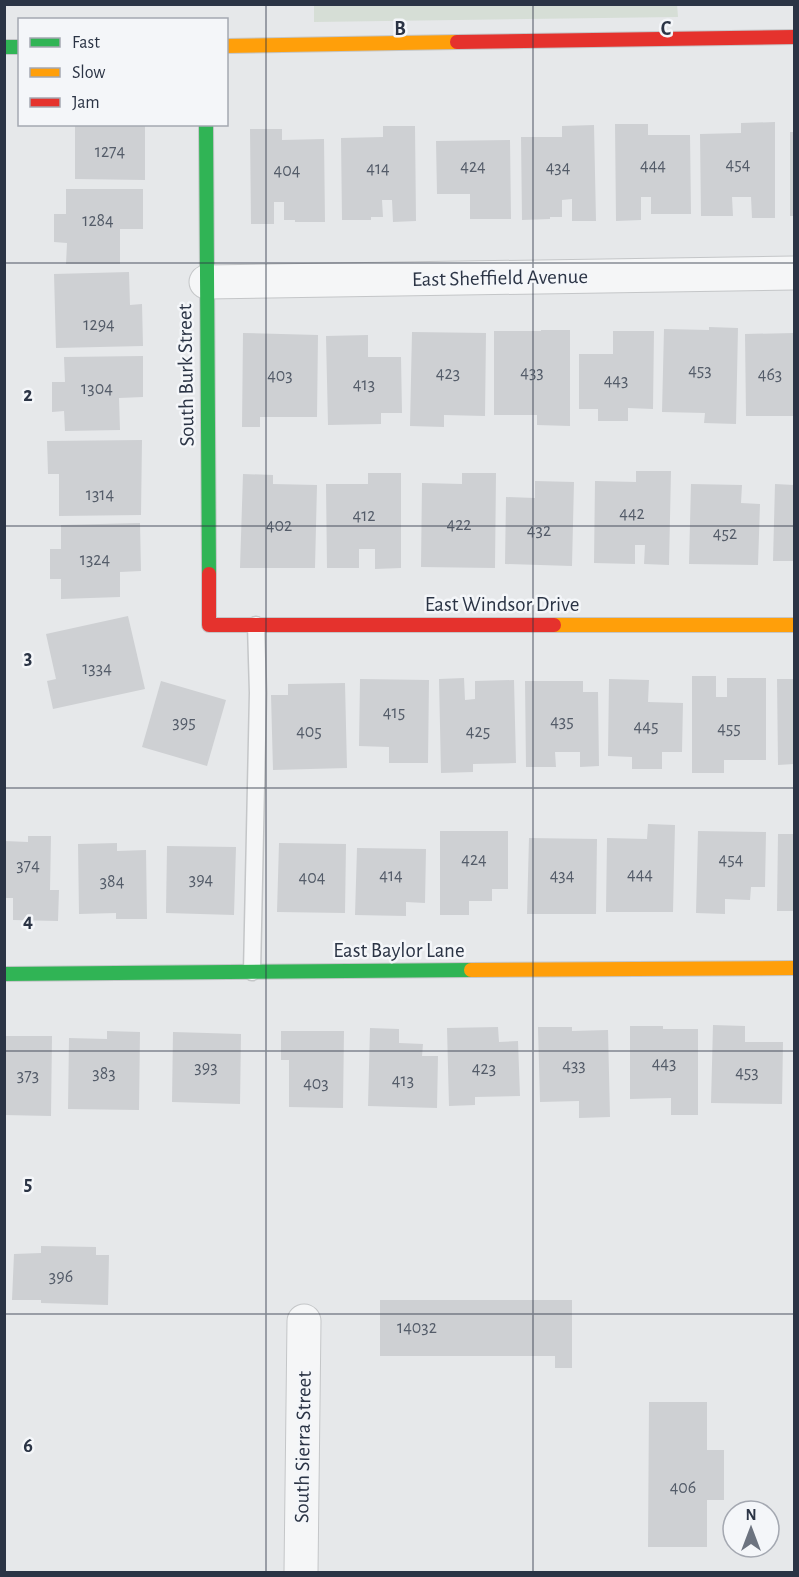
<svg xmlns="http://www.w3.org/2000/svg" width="799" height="1577" viewBox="0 0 799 1577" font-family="'Alegreya Sans',sans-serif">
<rect width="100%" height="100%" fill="#e6e8ea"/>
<polygon fill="#d6ded6" points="677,4 678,17 314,22 314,4"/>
<g fill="#ced0d3">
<polygon points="775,122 775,218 752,218 751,197 732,197 733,216 701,216 700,134 741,133 741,123"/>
<polygon points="75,124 145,124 145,180 75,179"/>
<polygon points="615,124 648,124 648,135 690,135 691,214 651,214 651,197 641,197 641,220 616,221"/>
<polygon points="594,125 596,221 572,221 572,199 562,200 562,217 550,217 550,219 522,220 521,137 562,137 562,126"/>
<polygon points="383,126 415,126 416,221 393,222 392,200 382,200 383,217 371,217 371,220 342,220 341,138 383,137"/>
<polygon points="250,129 282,129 282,140 324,139 325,222 295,222 295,220 284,220 284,202 274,202 274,224 251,224"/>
<rect x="790" y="132" width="4" height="84"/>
<polygon points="510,140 511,219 470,219 470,194 437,194 436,141"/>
<polygon points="66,189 143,189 143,229 120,229 120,264 66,264 67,243 54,242 54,214 66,214"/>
<polygon points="129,272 130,305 142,304 143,346 56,348 54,274"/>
<polygon points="709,327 738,328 736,424 704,423 705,413 662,412 664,329 709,330"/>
<polygon points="541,330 570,330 570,426 537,425 537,415 494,415 494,331 541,331"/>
<polygon points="613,331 654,331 653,409 628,408 628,421 598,421 598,409 579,409 579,354 613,354"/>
<polygon points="412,332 486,333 485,416 444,415 444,427 410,426"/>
<polygon points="243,333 318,335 317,417 260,417 260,427 242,427"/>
<polygon points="794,333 794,416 746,416 745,334"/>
<polygon points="368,335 368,357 401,357 402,413 381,413 381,424 328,425 326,336"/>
<polygon points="143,356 143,397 119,398 120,430 65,431 64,411 52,412 52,382 65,382 64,357"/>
<polygon points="142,440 141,515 59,516 59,474 48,474 47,441"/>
<polygon points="636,471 671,471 669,565 644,564 645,545 635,545 635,564 594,563 595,481 636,482"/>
<polygon points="368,473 401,473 401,568 375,569 375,549 359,549 359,568 327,568 326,484 368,484"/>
<polygon points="462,473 496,473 495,568 421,567 422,483 462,484"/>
<polygon points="243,474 273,475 273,484 317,485 315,568 240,568"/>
<polygon points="535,481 574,482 572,566 505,564 506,497 535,498"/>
<polygon points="691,484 742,485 741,503 760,504 758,565 689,564"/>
<polygon points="775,484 794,485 794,561 773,561"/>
<polygon points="140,523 141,571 120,572 120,597 61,599 61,579 50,579 50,549 61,549 61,525"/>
<polygon points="128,616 145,689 53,709 47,681 56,679 46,634"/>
<polygon points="692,676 716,676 716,697 727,697 727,678 766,678 766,760 724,760 724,773 692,773"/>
<polygon points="464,678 465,700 475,699 475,681 514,680 516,763 473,764 473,772 441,773 439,679"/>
<polygon points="360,679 429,680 428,763 389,763 389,747 359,746"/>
<polygon points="609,679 649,680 648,702 683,703 682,752 662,752 662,769 632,769 632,757 608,756"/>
<polygon points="777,679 794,679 794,764 778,765"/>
<polygon points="161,681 226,700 207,766 142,747"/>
<polygon points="525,681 583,681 583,692 598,692 599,766 580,767 580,752 555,752 556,767 526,767"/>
<polygon points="345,683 347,768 273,770 271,695 288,695 288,684"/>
<polygon points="648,824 675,825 673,912 606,912 607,838 647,839"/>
<polygon points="440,831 508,831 508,889 492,889 492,901 469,901 469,915 440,915"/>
<polygon points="698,831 766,832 765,887 751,887 750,900 725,899 725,914 696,913"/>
<polygon points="778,834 794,834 794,911 777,911"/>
<polygon points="28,836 51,836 50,890 59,890 58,921 13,920 13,898 4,898 4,841 28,842"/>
<polygon points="529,838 597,839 596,914 527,914"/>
<polygon points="117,843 117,851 146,850 147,919 116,919 116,913 79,914 78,844"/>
<polygon points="279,843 346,844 345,913 277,912"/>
<polygon points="167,846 236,847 234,915 166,913"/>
<polygon points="357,848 426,849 425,903 406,902 406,916 355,915"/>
<polygon points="713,1025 745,1026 745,1042 783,1042 782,1104 711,1103"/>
<polygon points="630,1026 663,1026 663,1029 698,1029 698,1115 671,1115 671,1098 630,1099"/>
<polygon points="498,1027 499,1042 518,1041 520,1096 475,1097 475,1105 449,1106 447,1028"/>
<polygon points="538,1027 572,1027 572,1031 608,1030 610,1117 579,1118 579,1101 540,1102"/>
<polygon points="370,1028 399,1029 399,1043 423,1044 422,1056 438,1056 437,1108 368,1106"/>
<polygon points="107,1031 140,1032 139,1110 68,1109 69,1038 107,1039"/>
<polygon points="281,1031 344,1031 343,1108 289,1107 289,1060 281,1060"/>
<polygon points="173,1032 241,1034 240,1104 172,1102"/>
<polygon points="4,1036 52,1036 51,1116 4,1115"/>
<polygon points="41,1246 96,1247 96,1255 109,1255 108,1305 41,1303 41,1300 12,1300 14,1254 41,1253"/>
<polygon points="380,1300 572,1300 572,1368 555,1368 555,1356 380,1356"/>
<polygon points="649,1402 707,1402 707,1450 724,1450 724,1500 707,1500 707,1547 648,1547"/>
</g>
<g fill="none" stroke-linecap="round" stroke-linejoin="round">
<g stroke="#c4c6c8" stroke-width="19">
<polyline id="lane" points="252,972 258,693 256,625"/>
</g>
<g stroke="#c4c6c8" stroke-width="35">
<g id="street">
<polyline points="206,282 794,273"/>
<polyline points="301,1572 304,1321"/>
</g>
</g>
<g stroke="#c4c6c8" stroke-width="16">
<g id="fast">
<polyline points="4,47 20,47"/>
<polyline points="206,124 209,574"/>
<polyline points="4,974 471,970"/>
</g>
</g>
<g stroke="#c4c6c8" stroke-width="16">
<g id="slow">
<polyline points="226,46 457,42"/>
<polyline points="554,625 794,625"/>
<polyline points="471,970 794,968"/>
</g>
</g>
<g stroke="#c4c6c8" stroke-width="16">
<g id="jam">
<polyline points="457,42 794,37"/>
<polyline points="209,574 209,625 554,625"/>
</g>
</g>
<use href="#lane" stroke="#f5f6f7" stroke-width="16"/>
<use href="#street" stroke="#f5f6f7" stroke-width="33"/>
<use href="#fast" stroke="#30b455" stroke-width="14"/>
<use href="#slow" stroke="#ff9f0a" stroke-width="14"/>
<use href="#jam" stroke="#e5322d" stroke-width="14"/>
</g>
<path fill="none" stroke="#2b3445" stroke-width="1.5" stroke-opacity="0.55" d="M266 4V1572M533 4V1572M4 263H794M4 526H794M4 788H794M4 1051H794M4 1314H794"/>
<g text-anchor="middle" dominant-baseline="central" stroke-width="5" stroke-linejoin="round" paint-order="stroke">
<g font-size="18" fill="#545c69">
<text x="110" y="152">1274</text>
<text x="738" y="165">454</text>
<text x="653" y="166">444</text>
<text x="473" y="167">424</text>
<text x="558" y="168">434</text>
<text x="378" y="169">414</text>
<text x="287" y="171">404</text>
<text x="98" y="221">1284</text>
<text x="99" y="325">1294</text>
<text x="700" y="371">453</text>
<text x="532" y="373">433</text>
<text x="448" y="374">423</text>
<text x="770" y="375">463</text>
<text x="280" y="376">403</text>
<text x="616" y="381">443</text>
<text x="364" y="385">413</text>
<text x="97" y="389">1304</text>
<text x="100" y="495">1314</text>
<text x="632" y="514">442</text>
<text x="364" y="516">412</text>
<text x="459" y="525">422</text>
<text x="279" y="526">402</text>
<text x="539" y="531">432</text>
<text x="725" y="534">452</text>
<text x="95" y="560">1324</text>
<text x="97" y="669">1334</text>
<text x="394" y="713">415</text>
<text x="562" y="722">435</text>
<text x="184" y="723">395</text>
<text x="646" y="727">445</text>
<text x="729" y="729">455</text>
<text x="309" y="732">405</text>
<text x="478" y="732">425</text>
<text x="474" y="860">424</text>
<text x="731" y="860">454</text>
<text x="28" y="866">374</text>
<text x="640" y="875">444</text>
<text x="391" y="876">414</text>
<text x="562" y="876">434</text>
<text x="312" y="878">404</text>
<text x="201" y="880">394</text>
<text x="112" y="882">384</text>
<text x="664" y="1064">443</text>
<text x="574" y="1066">433</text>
<text x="206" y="1068">393</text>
<text x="484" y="1069">423</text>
<text x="747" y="1073">453</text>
<text x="104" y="1074">383</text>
<text x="28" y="1076">373</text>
<text x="403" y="1081">413</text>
<text x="316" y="1084">403</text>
<text x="61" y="1277">396</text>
<text x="417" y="1328">14032</text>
<text x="683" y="1488">406</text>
</g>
<g font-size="21" fill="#2b3445" stroke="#f4f6f9">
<text transform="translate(500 278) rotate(-1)">East Sheffield Avenue</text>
<text transform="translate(186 375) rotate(-91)">South Burk Street</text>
<text x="502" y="604">East Windsor Drive</text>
<text x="399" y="950">East Baylor Lane</text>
<text transform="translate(303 1447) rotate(-89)">South Sierra Street</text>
</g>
</g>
<g font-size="20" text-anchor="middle" font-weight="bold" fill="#2b3445" stroke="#f4f6f9" stroke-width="5" stroke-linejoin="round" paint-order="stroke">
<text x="400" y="35">B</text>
<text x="666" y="35">C</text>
<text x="28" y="401">2</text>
<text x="28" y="664">3</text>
<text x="28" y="927">4</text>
<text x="28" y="1190">5</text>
<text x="28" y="1452">6</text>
</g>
<rect width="799" height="1577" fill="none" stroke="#2b3445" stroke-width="12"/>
<rect x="18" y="18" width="210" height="108" fill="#f4f6f9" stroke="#a4a8b1" stroke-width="1.5"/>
<rect x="30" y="38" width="30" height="9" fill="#30b455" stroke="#a4a8b1" stroke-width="1.5"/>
<text x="72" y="48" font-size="18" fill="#2b3445">Fast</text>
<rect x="30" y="68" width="30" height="9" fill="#ff9f0a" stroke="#a4a8b1" stroke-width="1.5"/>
<text x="72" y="78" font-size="18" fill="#2b3445">Slow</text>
<rect x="30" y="98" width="30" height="9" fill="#e5322d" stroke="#a4a8b1" stroke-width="1.5"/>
<text x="72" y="108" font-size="18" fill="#2b3445">Jam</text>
<g transform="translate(751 1529)"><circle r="28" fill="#f4f6f9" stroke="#a4a8b1" stroke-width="1.5"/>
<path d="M0-4.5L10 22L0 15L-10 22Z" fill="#6c737f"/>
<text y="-9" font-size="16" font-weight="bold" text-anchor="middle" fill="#2b3445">N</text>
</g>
</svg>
